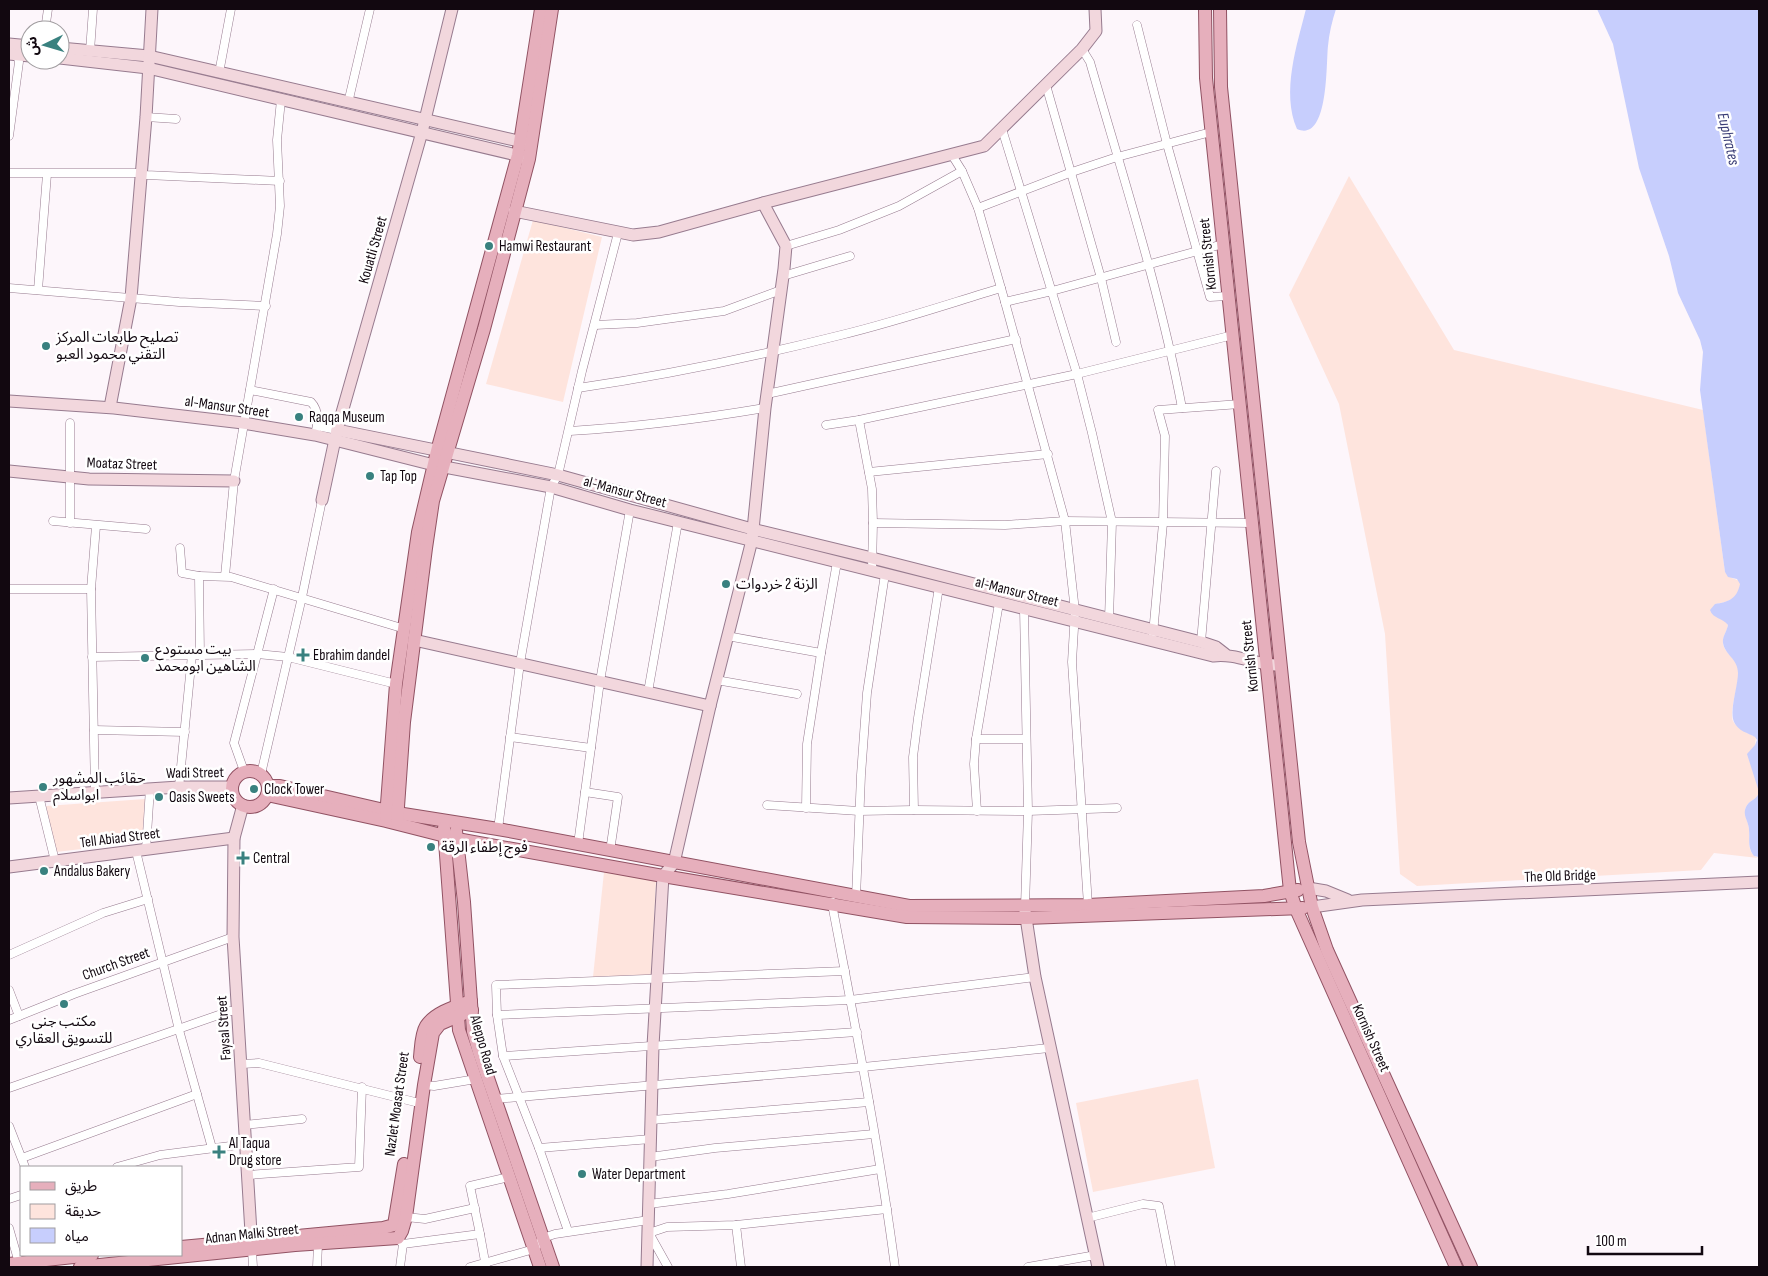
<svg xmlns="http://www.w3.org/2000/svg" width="1768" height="1276" viewBox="0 0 1768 1276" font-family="'Sofia Sans Condensed','Noto Sans Arabic',sans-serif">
<rect width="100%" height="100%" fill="#fdf6fb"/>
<g fill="#fee4dd">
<path d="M1349 176 1454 350 1703 410 1725 572 1732 578 1740 581C1742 598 1728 602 1715 604L1728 625C1727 632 1722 637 1723 644 1725 654 1738 659 1739 671 1739 684 1729 711 1733 721 1736 728 1749 734 1756 737L1755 745 1759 792C1757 800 1749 800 1746 807 1743 815 1749 822 1749 830 1750 840 1746 853 1758 858L1714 853 1701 870 1417 886 1400 874 1385 634 1339 404 1289 295Z"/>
<polygon points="533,220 602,237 563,402 486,384"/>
<polygon points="145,799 142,842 56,852 46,806"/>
<polygon points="604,872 656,881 651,975 593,977"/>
<polygon points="1198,1079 1215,1168 1093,1192 1076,1103"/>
</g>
<g fill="#c7cefd">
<path d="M1306 9H1336C1332 21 1329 34 1328 46 1326 63 1329 143 1297 129 1281 92 1297 45 1306 9Z"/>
<path d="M1597 9H1759V857L1754 856C1747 847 1750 840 1749 830 1749 821 1742 816 1746 807 1749 800 1757 800 1759 792L1747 754 1755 745 1757 740 1755 737C1748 733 1738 731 1734 722 1729 711 1738 686 1738 673 1738 659 1725 655 1723 643 1722 637 1727 631 1728 625 1723 618 1713 619 1710 610L1715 604C1728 602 1737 599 1740 584L1737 579 1728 577 1725 572 1700 390 1703 352 1700 340 1678 293 1669 256 1639 168 1613 44Z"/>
</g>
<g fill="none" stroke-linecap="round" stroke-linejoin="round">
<g stroke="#977b8f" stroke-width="9">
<g id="street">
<polyline points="1137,25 1167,144 1210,297 1228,296"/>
<polyline points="45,30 48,9"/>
<path d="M1082 49 1090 62C1123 177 1160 291 1182 408"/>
<polyline points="90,51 93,9"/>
<polyline points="219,73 231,9"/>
<polyline points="1046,85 1101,278 1116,342"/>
<polyline points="348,103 370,9"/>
<polyline points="146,117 176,119"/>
<polyline points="1002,129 1077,374 1092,433 1112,522 1109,619"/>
<polyline points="9,136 19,62 17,54"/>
<polyline points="952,155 962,171 978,208 1005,302 1065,521 1075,611 1072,662 1088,905"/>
<polyline points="9,173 141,173 146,175 280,181"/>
<polyline points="978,208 1072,172 1117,157 1211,132"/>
<polyline points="786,246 839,230 899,206 962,171"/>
<polyline points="783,276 850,256"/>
<polyline points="9,288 179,302 266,306"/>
<polyline points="38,290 47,174"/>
<polyline points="1005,302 1052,291 1223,244"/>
<polyline points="595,325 637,323 724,311 781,290"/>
<path d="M578 388C666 375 754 357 841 335 895 322 948 304 1001 288"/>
<path d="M250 390 311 402C320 411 318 424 315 435"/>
<polyline points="767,394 1016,339"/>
<polyline points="859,420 872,489 873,523 872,570"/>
<polyline points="826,425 859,420 1077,374 1233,335"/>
<polyline points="317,426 337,430"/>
<path d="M570 431C635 427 700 419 765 408"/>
<polyline points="869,472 1048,454"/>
<polyline points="53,521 146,529"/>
<polyline points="70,523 70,423"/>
<polyline points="873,523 1005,525 1065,521 1252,523"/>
<polyline points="180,548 182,573 199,576 200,655"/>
<polyline points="199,576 231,577 405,629"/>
<polyline points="225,576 234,481 277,234 280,206 277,140 281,100"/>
<polyline points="9,589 91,589"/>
<polyline points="1024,609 1028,811 1025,907"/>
<polyline points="1153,634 1163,523 1165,436 1158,410 1240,404"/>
<polyline points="727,636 821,653"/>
<polyline points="1201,642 1216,471"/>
<polyline points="92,657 257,654 288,657 396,684"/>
<polyline points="716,680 797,694"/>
<polyline points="648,692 678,522"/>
<polyline points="94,730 185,732"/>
<polyline points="510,737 591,748"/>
<polyline points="976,739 1026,739"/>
<polyline points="244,771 234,743 274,589"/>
<polyline points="261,774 302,597 322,500"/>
<polyline points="179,787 192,655"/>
<polyline points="95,792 91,589 96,526"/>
<polyline points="585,792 618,797 610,851"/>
<polyline points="39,796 55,861"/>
<polyline points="767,805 859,811 914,810 1028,811 1117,808"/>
<polyline points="806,808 807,744 821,653 837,562"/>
<polyline points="914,810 913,757 918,718 939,587"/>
<polyline points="977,811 974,764 976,739 999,603"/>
<polyline points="498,829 520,663 551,487 558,475 582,371 618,233"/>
<polyline points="578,844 600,681 630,510"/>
<polyline points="146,850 150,788"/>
<polyline points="136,851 179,1030 212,1148"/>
<polyline points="856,897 861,775 867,693 885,574"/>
<path d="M833 902 832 904C855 1025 879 1145 895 1267"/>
<polyline points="9,955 103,913 148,899"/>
<polyline points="9,990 19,1016"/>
<polyline points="497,1015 850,1000 1035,977"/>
<polyline points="9,1020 74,994 233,937"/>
<polyline points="503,1056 857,1032"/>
<polyline points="241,1064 259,1063 415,1102"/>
<polyline points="424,1085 434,1086 476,1079"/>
<polyline points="9,1088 230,1011 238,1011"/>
<polyline points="495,1099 863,1067 1049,1048"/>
<polyline points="652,1120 869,1102"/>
<polyline points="245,1125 302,1119"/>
<polyline points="9,1126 25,1167"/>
<polyline points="539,1148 651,1139"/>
<polyline points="650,1157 715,1148 874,1134"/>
<polyline points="22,1158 197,1094"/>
<polyline points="117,1167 160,1155 246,1144"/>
<polyline points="248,1175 359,1167 362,1087"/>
<polyline points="9,1199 21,1195"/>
<polyline points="649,1204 728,1194 880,1169"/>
<polyline points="406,1217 425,1219 475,1208"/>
<polyline points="1087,1218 1143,1204 1159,1206 1171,1267"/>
<polyline points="736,1225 741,1267"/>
<polyline points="9,1228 19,1263"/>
<polyline points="568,1231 539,1148 503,1056 497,1015 496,985 845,971"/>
<polyline points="400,1241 403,1244 400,1267"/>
<polyline points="403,1244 480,1234"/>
<polyline points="252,1250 253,1267"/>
<polyline points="317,1267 318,1244"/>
<polyline points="470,1267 534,1249 543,1238 555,1234 649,1220"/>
<polyline points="486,1267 480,1234 470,1186 509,1177"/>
<polyline points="668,1267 649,1233 667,1227 736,1225 887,1209"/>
<polyline points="1028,1267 1096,1255"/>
</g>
</g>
<g stroke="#977b8f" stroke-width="13">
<g id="secondary">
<polyline points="9,44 30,46"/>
<polyline points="60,48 149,56 527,143"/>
<polyline points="9,54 30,56"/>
<polyline points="60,58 148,68 525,157"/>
<polyline points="514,211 633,235 659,232 763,203 984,146 1082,49 1096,31 1095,9"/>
<path d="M9 401 114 408 243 423 315 435 434 465 551 487 630 510 1213 656C1235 653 1254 664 1275 665"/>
<polyline points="110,407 131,298 146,117 152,9"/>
<polyline points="337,430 558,475 752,529 872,558 1201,642 1216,647 1225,654"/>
<polyline points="9,471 89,479 234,481"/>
<polyline points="322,500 337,430 422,132 452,9"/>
<polyline points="414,640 710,706"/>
<polyline points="9,798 179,787 232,787"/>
<polyline points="243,805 234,838 233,937 252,1249"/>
<polyline points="9,867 234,838"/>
<polyline points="1308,888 1326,891 1348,900"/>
<polyline points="1312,907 1362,900 1759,882"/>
<polyline points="1025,911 1035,977 1098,1267"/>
<polyline points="647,1267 653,1046 663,876 674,863 710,706 752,540 765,408 784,269 786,246 763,203"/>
</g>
</g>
<g stroke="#915263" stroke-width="14">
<g id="primary">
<polyline points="1205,9 1206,78 1290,891 1296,909 1456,1267"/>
<polyline points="1220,9 1221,87 1299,842 1312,907 1327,950 1471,1267"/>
<circle cx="250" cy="789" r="18"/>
<polyline points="268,786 280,786 397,813 498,829 909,906 1088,905 1264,896 1298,890"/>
<polyline points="267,795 386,821 457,839 663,876 907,917 1026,918 1303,908"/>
<polyline points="386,817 396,684 418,532 437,451 518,155 541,9"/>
<polyline points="397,821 404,722 426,548 433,501 484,329 529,159 552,9"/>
<polyline points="444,828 459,1030 540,1267"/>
<polyline points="456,831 464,902 473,1031 479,1052 553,1267"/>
<path d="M420 1057C421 1048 421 1034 426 1026 435 1012 457 1006 471 1001"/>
<polyline points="181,1247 383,1228 394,1225 404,1164"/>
<polyline points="9,1264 92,1255"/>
<polyline points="80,1267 295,1245 398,1238 402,1231 406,1217 424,1085 433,1033 440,1024 472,1010"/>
</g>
</g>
<use href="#street" stroke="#fff" stroke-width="8"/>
<use href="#secondary" stroke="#f2d7dd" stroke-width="11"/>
<use href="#primary" stroke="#e6afbc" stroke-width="12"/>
</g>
<g fill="#39817f" stroke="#fff" stroke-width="2">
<circle cx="489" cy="246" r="5"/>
<circle cx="46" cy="346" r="5"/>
<circle cx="299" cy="417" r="5"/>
<circle cx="370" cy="476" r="5"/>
<circle cx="726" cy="584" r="5"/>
<path d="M300.5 647.5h5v5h5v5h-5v5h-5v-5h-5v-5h5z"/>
<circle cx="145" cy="658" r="5"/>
<circle cx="43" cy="787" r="5"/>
<circle cx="254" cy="789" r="5"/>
<circle cx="159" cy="797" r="5"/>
<circle cx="431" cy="847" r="5"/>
<path d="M240.5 850.5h5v5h5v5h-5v5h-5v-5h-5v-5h5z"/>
<circle cx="44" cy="871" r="5"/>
<circle cx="64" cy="1004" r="5"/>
<path d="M216.5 1144.5h5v5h5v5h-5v5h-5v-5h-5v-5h5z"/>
<circle cx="582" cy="1174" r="5"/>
</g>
<g text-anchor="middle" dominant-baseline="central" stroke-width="5" stroke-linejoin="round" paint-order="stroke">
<g font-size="15" fill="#120810" stroke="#fff" text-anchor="start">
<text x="499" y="246">Hamwi Restaurant</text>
<text x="56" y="337">تصليح طابعات المركز<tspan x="56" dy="17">التقني محمود العبو</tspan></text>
<text x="309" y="417">Raqqa Museum</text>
<text x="380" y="476">Tap Top</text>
<text x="736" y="584">الزنة 2 خردوات</text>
<text x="155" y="649">بيت مستودع<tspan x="155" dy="17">الشاهين ابومحمد</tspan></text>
<text x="313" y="655">Ebrahim dandel</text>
<text x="53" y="778">حقائب المشهور<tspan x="53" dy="17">ابواسلام</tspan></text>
<text x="264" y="789">Clock Tower</text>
<text x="169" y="797">Oasis Sweets</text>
<text x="441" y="847">فوج إطفاء الرقة</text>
<text x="253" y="858">Central</text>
<text x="54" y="871">Andalus Bakery</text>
<text x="64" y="1021" text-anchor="middle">مكتب جنى<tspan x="64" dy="17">للتسويق العقاري</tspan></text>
<text x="229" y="1143">Al Taqua<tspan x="229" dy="17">Drug store</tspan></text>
<text x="592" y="1174">Water Department</text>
</g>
<g font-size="15" fill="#120810" stroke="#fff">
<text transform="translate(373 250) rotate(-74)">Kouatli Street</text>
<text transform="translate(1208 254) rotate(-96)">Kornish Street</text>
<text transform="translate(227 407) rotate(8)">al-Mansur Street</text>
<text transform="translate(122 464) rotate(2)">Moataz Street</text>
<text transform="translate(625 492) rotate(15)">al-Mansur Street</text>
<text transform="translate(1017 592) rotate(14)">al-Mansur Street</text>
<text transform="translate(1250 656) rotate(-96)">Kornish Street</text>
<text transform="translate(195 773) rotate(-1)">Wadi Street</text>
<text transform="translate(120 838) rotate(-7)">Tell Abiad Street</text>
<text transform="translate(1560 876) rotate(-2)">The Old Bridge</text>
<text transform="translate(116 964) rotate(-20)">Church Street</text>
<text transform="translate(224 1028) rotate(-94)">Faysal Street</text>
<text transform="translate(1371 1038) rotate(66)">Kornish Street</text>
<text transform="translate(483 1045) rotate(74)">Aleppo Road</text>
<text transform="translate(397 1104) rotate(-82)">Nazlet Moasat Street</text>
<text transform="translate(252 1234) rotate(-6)">Adnan Malki Street</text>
</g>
<g font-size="16" font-style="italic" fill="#3b3e77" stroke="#fff">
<text transform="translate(1728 139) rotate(77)">Euphrates</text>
</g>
</g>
<rect width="1768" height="1276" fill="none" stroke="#120810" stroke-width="20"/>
<rect x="20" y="1166" width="162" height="90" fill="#ffffff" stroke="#a09c9f"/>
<rect x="30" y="1182" width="25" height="8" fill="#e6afbc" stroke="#a09c9f"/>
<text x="65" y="1191" font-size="15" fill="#120810">طريق</text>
<rect x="30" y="1204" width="25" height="15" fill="#fee4dd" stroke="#a09c9f"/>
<text x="65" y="1216" font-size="15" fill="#120810">حديقة</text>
<rect x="30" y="1228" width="25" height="15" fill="#c7cefd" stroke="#a09c9f"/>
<text x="65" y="1241" font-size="15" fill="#120810">مياه</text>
<g transform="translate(45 45) rotate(265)"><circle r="24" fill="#ffffff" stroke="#a09c9f"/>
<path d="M0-4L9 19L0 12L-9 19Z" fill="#39817f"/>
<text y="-8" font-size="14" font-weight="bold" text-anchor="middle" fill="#120810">ش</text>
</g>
<path d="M1588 1246v8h114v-8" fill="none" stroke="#120810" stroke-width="2.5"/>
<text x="1596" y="1246" font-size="15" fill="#120810" stroke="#ffffff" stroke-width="4" paint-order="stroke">100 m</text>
</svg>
